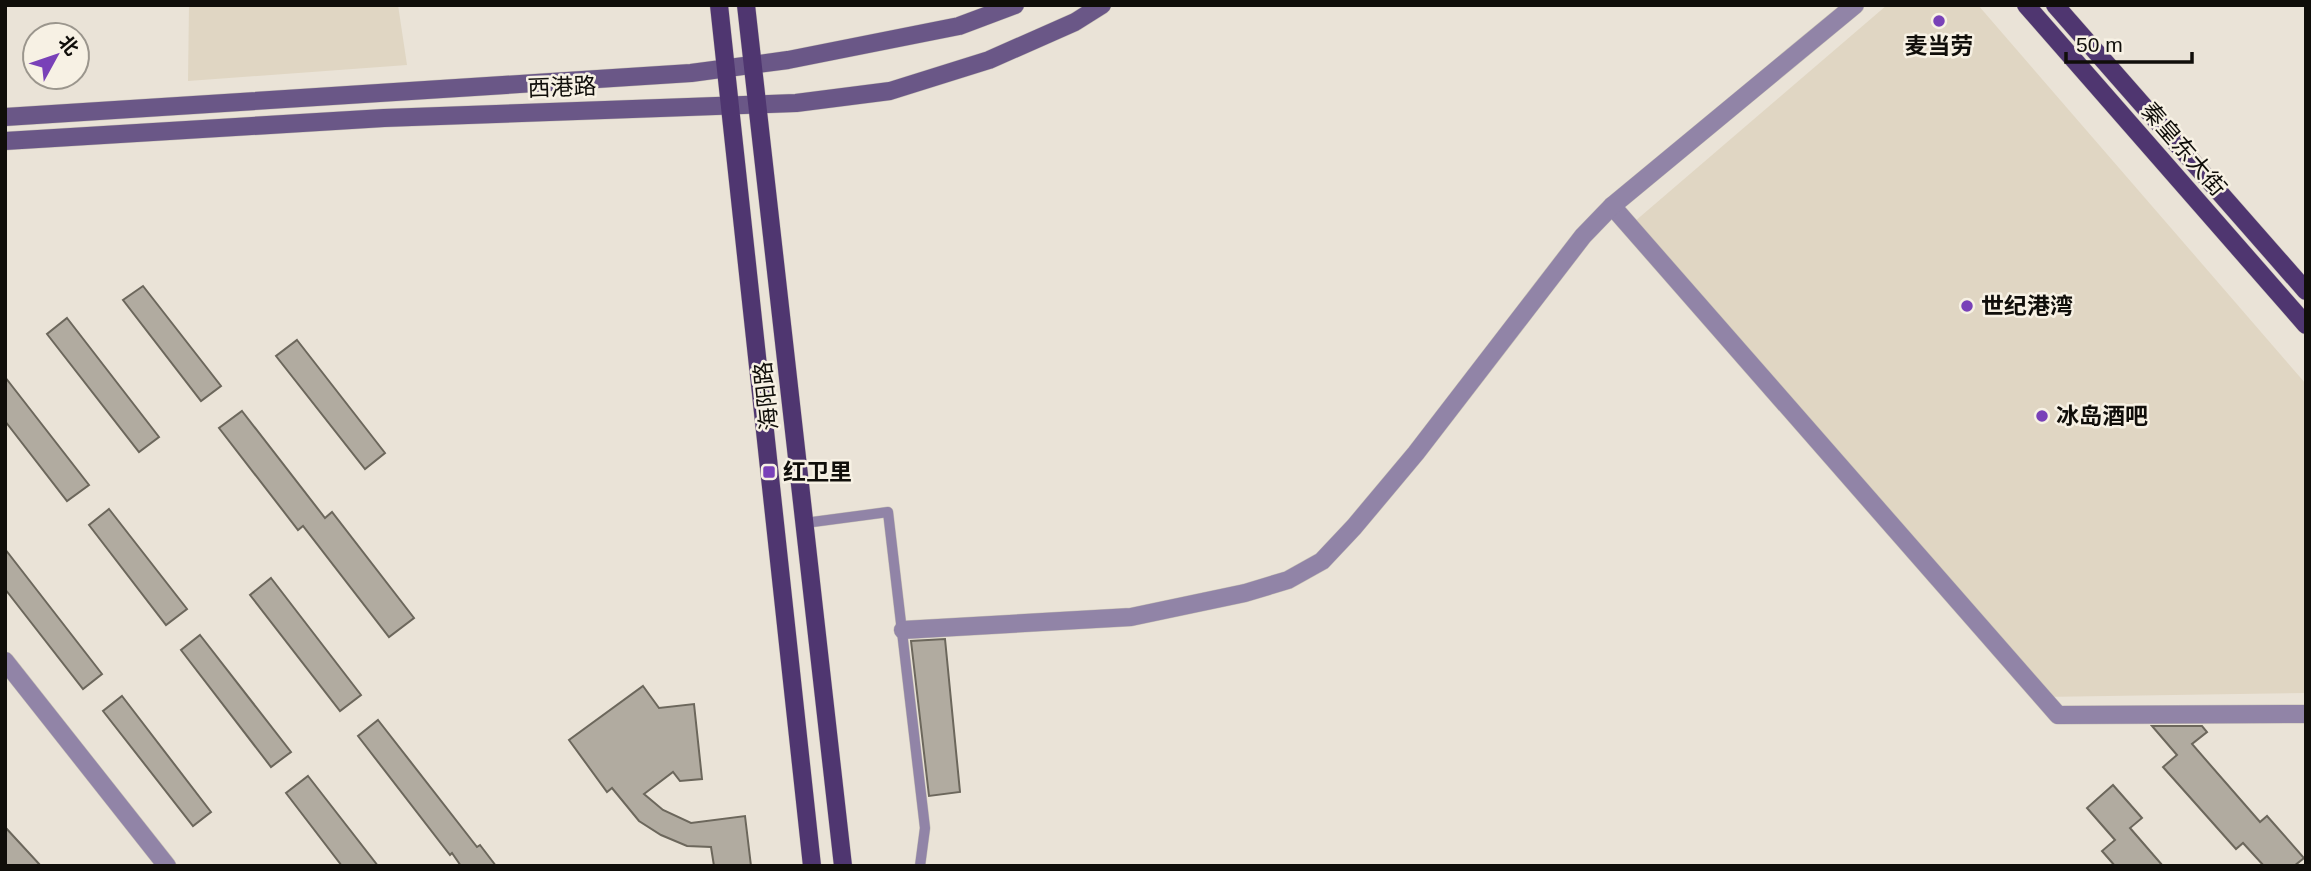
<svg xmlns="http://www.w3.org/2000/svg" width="2311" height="871" viewBox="0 0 2311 871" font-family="Helvetica,'Noto Sans SC',sans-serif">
<rect width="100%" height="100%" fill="#eae3d7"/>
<g fill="#e0d6c3">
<polygon points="189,5 398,5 407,65 188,81"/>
<polygon points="1887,5 1978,5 2306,384 2306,693 2042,697 1627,228"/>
</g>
<g fill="#b1aba0" stroke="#6c675c" stroke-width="2">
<polygon points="143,286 221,386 201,401 123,300"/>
<polygon points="67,318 159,437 139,452 47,334"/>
<polygon points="297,340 385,453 365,469 276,356"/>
<polygon points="5,377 89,485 67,501 5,421"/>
<polygon points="242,411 325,518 332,512 414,618 389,637 303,526 298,530 219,428"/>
<polygon points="109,509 187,609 166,625 89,525"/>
<polygon points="5,549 102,674 83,689 5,589"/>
<polygon points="271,578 361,695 340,711 250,595"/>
<polygon points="200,635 291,752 271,767 181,650"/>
<polygon points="945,639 960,792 929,796 911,641"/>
<polygon points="643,686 659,708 694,704 702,779 680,781 673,772 644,794 663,810 691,823 745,816 751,866 714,866 711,847 687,846 661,835 639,821 612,788 607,792 569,740"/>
<polygon points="122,696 211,812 193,826 103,711"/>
<polygon points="378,720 477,847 480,845 496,866 461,866 452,853 450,855 358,736"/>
<polygon points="2152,726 2202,726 2207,732 2192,744 2260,822 2267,816 2304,858 2294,866 2264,866 2243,843 2236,849 2163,767 2177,755"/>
<polygon points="308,776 378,866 342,866 286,793"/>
<polygon points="2113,785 2142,818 2130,828 2163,866 2115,866 2102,851 2115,840 2087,808"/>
<polygon points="5,827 41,866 5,866"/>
</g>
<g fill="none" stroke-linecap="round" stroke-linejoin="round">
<g stroke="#c7c1b6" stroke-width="11">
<polyline id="service" points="805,523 888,512 925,828 920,866"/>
</g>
<g stroke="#c7c1b6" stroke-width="19">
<g id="minor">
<polyline points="1612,206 2058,715 2306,714"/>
<polyline points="903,630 1131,617 1245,593 1288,580 1322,561 1354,527 1416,453 1583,236 1612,206 1855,5"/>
</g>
</g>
<g stroke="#c7c1b6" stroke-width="19">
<polyline id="tertiary" points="5,661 167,866"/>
</g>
<g stroke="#c7c1b6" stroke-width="19">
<g id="secondary">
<polyline points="5,117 691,73 788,60 959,26 1015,5"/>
<polyline points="5,141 384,118 796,103 890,91 989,60 1075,22 1102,5"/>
</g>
</g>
<g stroke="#c7c1b6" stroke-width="19">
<g id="primary">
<polyline points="719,5 812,866"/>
<polyline points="746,5 843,866"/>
<polyline points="2026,5 2306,325"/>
<polyline points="2055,5 2306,291"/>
</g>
</g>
<use href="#service" stroke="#9184a7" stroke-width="10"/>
<use href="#minor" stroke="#9184a7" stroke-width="18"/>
<use href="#tertiary" stroke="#9184a7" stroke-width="18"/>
<use href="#secondary" stroke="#6a5787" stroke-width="18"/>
<use href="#primary" stroke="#4f3670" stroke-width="18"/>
</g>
<g fill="#7941b8" stroke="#f7f1e4" stroke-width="2.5">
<circle cx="1939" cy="21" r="7"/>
<circle cx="1967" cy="306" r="7"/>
<circle cx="2042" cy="416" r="7"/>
<rect x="762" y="465" width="14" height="14" rx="3.5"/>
</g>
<g text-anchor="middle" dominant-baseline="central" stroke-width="5" stroke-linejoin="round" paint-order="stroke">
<g font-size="23" font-weight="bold" fill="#100e0a" stroke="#f7f1e4" text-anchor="start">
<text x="1939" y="46" text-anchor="middle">麦当劳</text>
<text x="1981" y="306">世纪港湾</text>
<text x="2056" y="416">冰岛酒吧</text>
<text x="783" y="472">红卫里</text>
</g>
<g font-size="23" fill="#100e0a" stroke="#f7f1e4">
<text transform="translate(562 87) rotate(-2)">西港路</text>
<text transform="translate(2184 149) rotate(49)">秦皇东大街</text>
<text transform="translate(766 396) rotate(-96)">海阳路</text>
</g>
</g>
<rect width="2311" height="871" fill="none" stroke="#100e0a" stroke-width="14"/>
<g transform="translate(56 56) rotate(50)"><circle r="33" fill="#f7f1e4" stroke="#9b968d" stroke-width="2"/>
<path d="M0-5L12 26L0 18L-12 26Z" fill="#7941b8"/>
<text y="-10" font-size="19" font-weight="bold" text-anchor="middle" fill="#100e0a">北</text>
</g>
<path d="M2066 52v10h126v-10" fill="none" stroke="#100e0a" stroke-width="3.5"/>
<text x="2076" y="52" font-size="21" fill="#100e0a" stroke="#f7f1e4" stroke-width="5" paint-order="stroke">50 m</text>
</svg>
